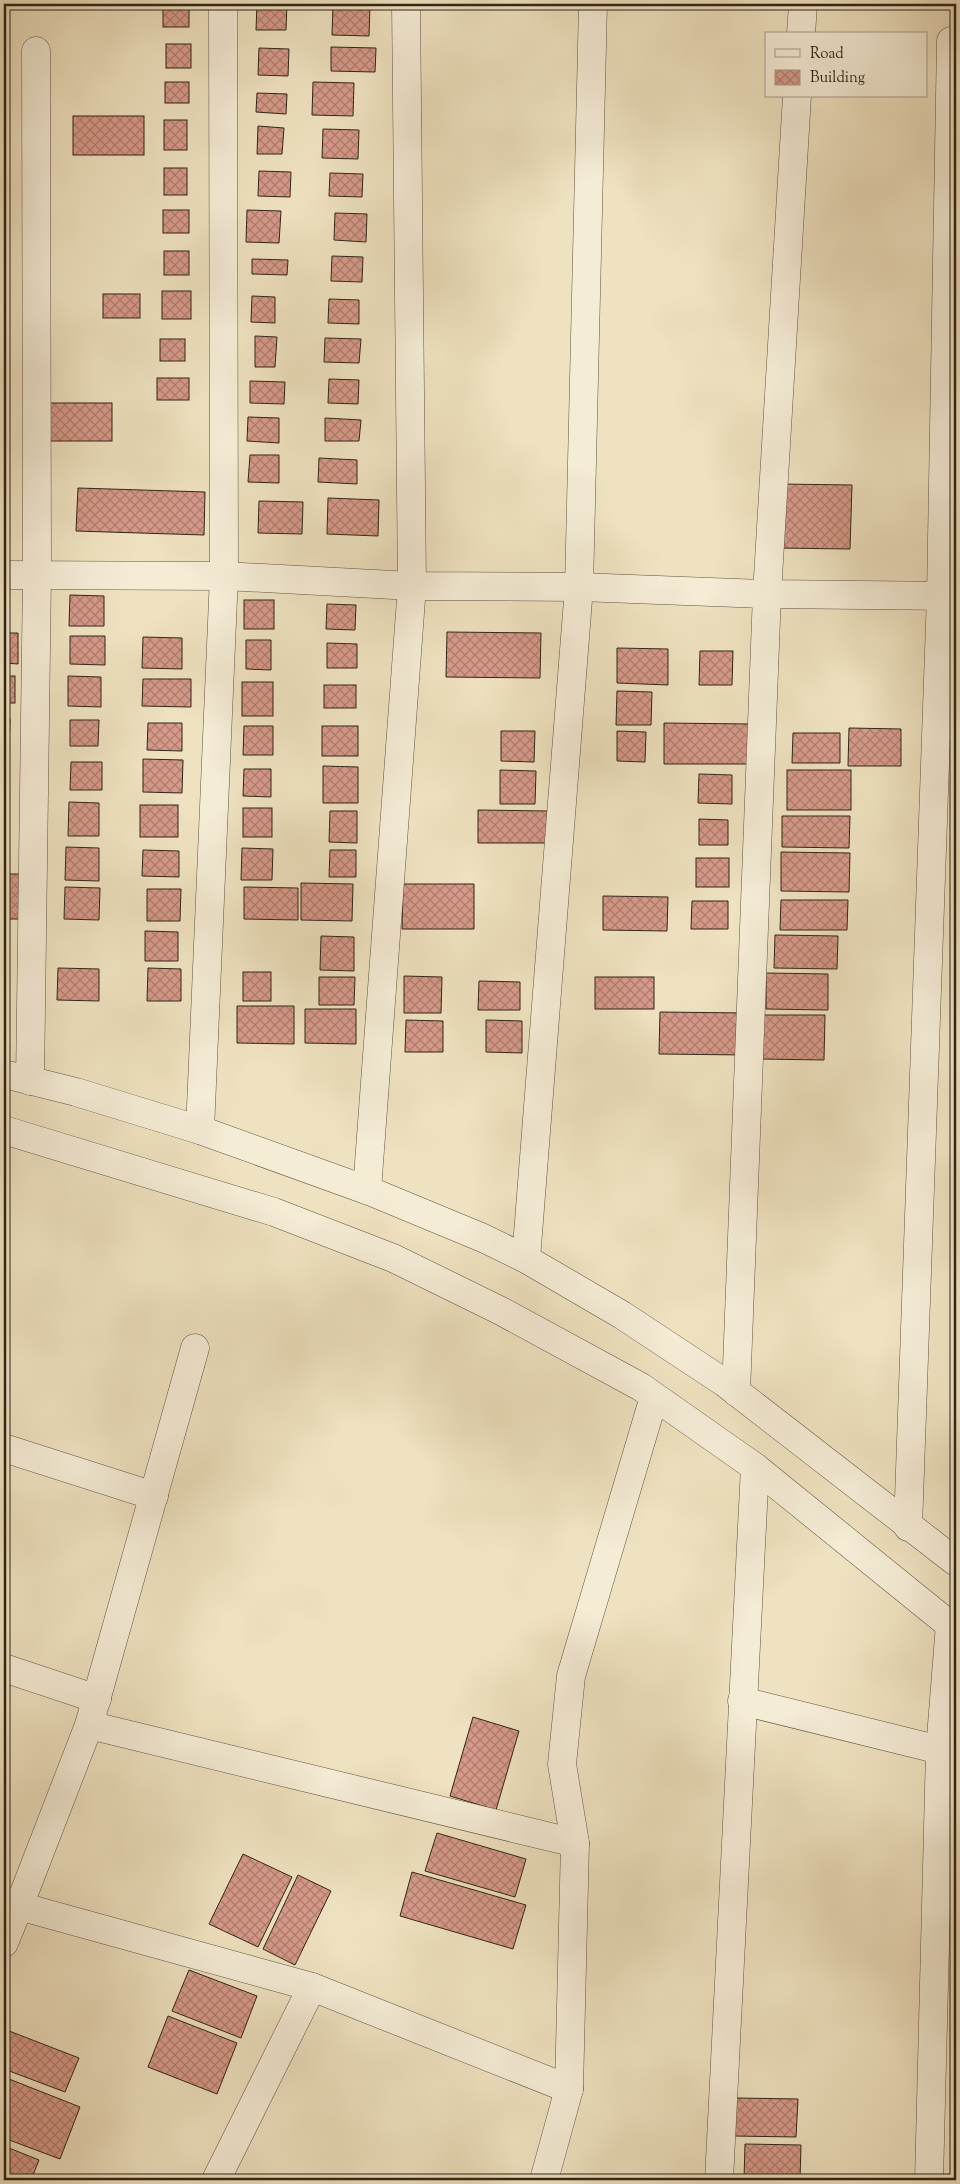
<svg xmlns="http://www.w3.org/2000/svg" width="960" height="2184" viewBox="0 0 960 2184" font-family="'Sorts Mill Goudy',serif">
<defs>
<pattern id="building-cross-hatch" width="8" height="8" patternUnits="userSpaceOnUse" patternTransform="scale(1.25)"><rect width="8" height="8" fill="#d79a8a"/><path d="M0 0l8 8M0 8l8-8" fill="none" stroke="#af7d70"/></pattern>
</defs>
<rect width="100%" height="100%" fill="#efe2c0"/>
<filter id="stains"><feTurbulence type="fractalNoise" baseFrequency=".004" numOctaves="4"/><feColorMatrix values="0 0 0 0 .2 0 0 0 0 .09 0 0 0 0 .02 0 0 0 .5 -.17"/></filter>
<radialGradient id="worn" r=".72"><stop offset=".6" stop-color="#630" stop-opacity="0"/><stop offset="1" stop-color="#630" stop-opacity=".3"/></radialGradient>
<g fill="url(#building-cross-hatch)" stroke="#302518">
<rect x="163" y="4" width="26" height="23"/>
<polygon points="257,4 287,4 286,30 256,30"/>
<polygon points="333,6 370,6 369,36 332,35"/>
<rect x="166" y="44" width="25" height="24"/>
<polygon points="331,47 376,48 375,72 331,71"/>
<polygon points="259,48 289,49 288,76 258,75"/>
<rect x="165" y="82" width="24" height="21"/>
<polygon points="313,82 354,83 353,116 312,115"/>
<polygon points="257,93 287,94 286,114 256,112"/>
<rect x="73" y="116" width="71" height="39"/>
<rect x="164" y="120" width="23" height="30"/>
<polygon points="258,126 284,128 282,154 257,154"/>
<polygon points="323,129 359,130 358,159 322,158"/>
<rect x="164" y="168" width="23" height="27"/>
<polygon points="259,171 291,172 290,197 258,196"/>
<polygon points="330,173 363,174 362,197 329,196"/>
<rect x="163" y="210" width="26" height="23"/>
<polygon points="247,210 281,211 279,243 246,242"/>
<polygon points="335,213 367,214 366,242 334,240"/>
<rect x="164" y="251" width="25" height="24"/>
<polygon points="332,256 363,257 362,282 331,281"/>
<polygon points="252,259 288,260 287,275 252,274"/>
<rect x="162" y="291" width="29" height="28"/>
<rect x="103" y="294" width="37" height="24"/>
<polygon points="252,296 275,297 275,323 251,322"/>
<polygon points="329,299 359,300 359,324 328,323"/>
<polygon points="255,336 277,337 275,367 255,367"/>
<polygon points="325,338 361,339 359,363 324,362"/>
<rect x="160" y="339" width="25" height="22"/>
<rect x="157" y="378" width="32" height="22"/>
<polygon points="329,379 359,380 358,404 328,403"/>
<polygon points="250,381 285,382 284,404 250,403"/>
<rect x="45" y="403" width="67" height="38"/>
<polygon points="248,417 279,418 279,443 247,441"/>
<polygon points="325,418 361,420 359,441 325,441"/>
<polygon points="250,455 279,455 279,483 248,482"/>
<polygon points="319,458 357,460 357,484 318,482"/>
<polygon points="781,484 852,485 850,549 779,548"/>
<polygon points="78,488 205,492 204,535 76,531"/>
<polygon points="328,498 379,500 378,536 327,534"/>
<polygon points="259,501 303,502 302,534 258,533"/>
<polygon points="70,595 104,596 104,626 69,626"/>
<rect x="244" y="600" width="30" height="29"/>
<polygon points="327,604 356,605 355,630 326,629"/>
<polygon points="447,632 541,633 540,678 446,677"/>
<polygon points="4,633 18,633 18,664 4,663"/>
<polygon points="70,636 105,636 105,665 70,664"/>
<polygon points="143,637 182,638 182,669 142,668"/>
<polygon points="246,640 271,640 271,670 246,669"/>
<polygon points="327,643 357,644 357,668 327,668"/>
<polygon points="617,648 668,649 668,685 617,683"/>
<polygon points="700,651 733,651 732,685 699,685"/>
<rect x="4" y="676" width="11" height="27"/>
<polygon points="68,676 101,677 101,707 68,706"/>
<polygon points="143,679 191,679 191,707 142,706"/>
<rect x="242" y="682" width="31" height="34"/>
<rect x="324" y="685" width="32" height="23"/>
<polygon points="617,691 652,692 651,725 616,725"/>
<polygon points="4,719 10,719 9,750 4,750"/>
<polygon points="70,720 99,720 98,746 70,746"/>
<polygon points="148,723 182,723 182,751 147,750"/>
<polygon points="664,723 751,724 751,764 664,764"/>
<polygon points="244,726 273,726 273,755 243,755"/>
<rect x="322" y="726" width="36" height="30"/>
<polygon points="849,728 901,729 901,766 848,766"/>
<polygon points="501,731 535,731 534,762 501,761"/>
<polygon points="617,731 646,732 645,762 617,761"/>
<polygon points="793,733 840,733 840,763 792,763"/>
<polygon points="143,759 183,760 182,793 143,792"/>
<polygon points="71,762 102,762 102,790 70,790"/>
<polygon points="323,766 358,767 358,803 323,803"/>
<polygon points="244,769 271,769 271,797 243,796"/>
<polygon points="500,770 536,771 535,804 500,804"/>
<rect x="787" y="770" width="64" height="40"/>
<polygon points="699,774 732,775 732,804 698,803"/>
<polygon points="4,800 6,800 5,833 4,833"/>
<polygon points="69,802 99,803 99,836 68,836"/>
<rect x="140" y="805" width="38" height="32"/>
<rect x="243" y="808" width="29" height="29"/>
<polygon points="478,810 548,811 547,843 478,843"/>
<polygon points="330,811 357,811 357,843 329,842"/>
<polygon points="782,816 850,816 849,848 782,847"/>
<polygon points="699,819 728,820 728,845 699,845"/>
<rect x="4" y="843" width="5" height="25"/>
<polygon points="66,847 99,848 99,881 65,880"/>
<polygon points="242,848 273,849 272,880 241,880"/>
<polygon points="143,850 179,851 179,877 142,876"/>
<polygon points="330,850 356,850 356,877 329,877"/>
<polygon points="781,852 850,853 849,892 781,891"/>
<rect x="696" y="858" width="33" height="29"/>
<polygon points="4,874 28,874 27,919 4,919"/>
<polygon points="301,883 353,884 352,921 301,920"/>
<polygon points="403,884 474,884 474,929 402,929"/>
<polygon points="65,887 100,888 99,920 64,919"/>
<polygon points="244,887 298,888 298,920 244,919"/>
<polygon points="147,889 181,889 180,921 147,921"/>
<polygon points="603,896 668,897 667,931 603,930"/>
<polygon points="781,900 848,900 847,930 780,930"/>
<polygon points="692,901 728,901 728,929 691,929"/>
<polygon points="145,931 178,932 178,961 145,961"/>
<polygon points="775,935 838,936 837,969 774,968"/>
<polygon points="321,936 354,937 354,971 320,970"/>
<polygon points="58,968 99,969 99,1001 57,1000"/>
<polygon points="148,968 181,969 181,1001 147,1001"/>
<rect x="243" y="972" width="28" height="29"/>
<polygon points="766,973 828,974 828,1010 766,1009"/>
<polygon points="404,976 442,977 441,1013 404,1013"/>
<polygon points="319,977 355,977 354,1005 319,1005"/>
<rect x="595" y="977" width="59" height="32"/>
<polygon points="479,981 520,982 520,1010 478,1010"/>
<polygon points="237,1006 294,1006 294,1044 237,1043"/>
<polygon points="305,1009 356,1009 356,1044 305,1043"/>
<polygon points="660,1012 745,1013 745,1055 659,1054"/>
<polygon points="762,1015 825,1015 824,1060 761,1059"/>
<polygon points="406,1020 443,1021 443,1052 405,1052"/>
<polygon points="486,1020 522,1021 522,1053 486,1052"/>
<polygon points="473,1717 519,1731 496,1810 450,1796"/>
<polygon points="4,1806 10,1809 4,1825"/>
<polygon points="437,1833 526,1859 515,1897 425,1871"/>
<polygon points="243,1854 292,1877 258,1947 209,1924"/>
<polygon points="412,1872 526,1905 513,1949 400,1916"/>
<polygon points="298,1875 331,1891 295,1965 263,1949"/>
<polygon points="189,1970 257,1996 241,2038 172,2011"/>
<polygon points="168,2016 237,2043 217,2094 148,2067"/>
<polygon points="4,2029 79,2058 65,2092 4,2069"/>
<polygon points="4,2077 80,2107 60,2159 4,2138"/>
<polygon points="736,2098 798,2099 796,2137 734,2136"/>
<polygon points="745,2144 801,2145 800,2180 744,2180"/>
<polygon points="4,2146 39,2160 31,2180 4,2180"/>
</g>
<g fill="none" stroke-linecap="round" stroke-linejoin="round">
<g stroke="#605442" stroke-width="29">
<g id="minor">
<polyline points="801,34 803,4"/>
<polyline points="4,575 224,576 412,586 579,587 767,594 956,596"/>
<polyline points="30,1081 37,576 36,51"/>
<polyline points="200,1130 224,576 223,4"/>
<polyline points="367,1190 412,586 406,4"/>
<polyline points="526,1259 579,587 593,4"/>
<polyline points="736,1392 767,594 797,96"/>
<polyline points="4,1448 154,1496"/>
<polyline points="908,1527 941,595 951,41"/>
<polyline points="4,1668 97,1699"/>
<polyline points="742,1701 940,1750 945,1767"/>
<polyline points="89,1725 195,1348"/>
<polyline points="4,1901 19,1906 89,1725 575,1843"/>
<polyline points="4,1943 19,1906 312,1987 569,2089"/>
<polyline points="216,2180 312,1987"/>
<polyline points="544,2180 569,2089 575,1843 562,1764 571,1676 654,1397"/>
<polyline points="719,2180 755,1467"/>
<polyline points="929,2180 940,1750 950,1624"/>
</g>
</g>
<g stroke="#605442" stroke-width="29">
<g id="tertiary">
<polyline points="4,1074 76,1092 200,1130 372,1192 483,1238 526,1259 622,1315 725,1383 956,1562"/>
<polyline points="4,1130 274,1212 393,1258 501,1311 641,1387 755,1467 956,1630"/>
</g>
</g>
<use href="#minor" stroke="#f5ecd6" stroke-width="28"/>
<use href="#tertiary" stroke="#f5ecd6" stroke-width="28"/>
</g>
<rect width="960" height="2184" fill="none" stroke="#efe2c0" stroke-width="20"/>
<rect x="5" y="5" width="950" height="2174" fill="none" stroke="#302518" stroke-width="2.5"/>
<rect x="10" y="10" width="940" height="2164" fill="none" stroke="#302518"/>
<rect x="765" y="32" width="162" height="65" fill="#f5ecd6" stroke="#a69c8a"/>
<rect x="775" y="49" width="25" height="8" fill="#f5ecd6" stroke="#a69c8a"/>
<text x="810" y="58" font-size="15" fill="#302518">Road</text>
<rect x="775" y="70" width="25" height="15" fill="url(#building-cross-hatch)" stroke="#a69c8a"/>
<text x="810" y="82" font-size="15" fill="#302518">Building</text>
<rect width="100%" height="100%" filter="url(#stains)"/>
<rect width="100%" height="100%" fill="url(#worn)"/>
</svg>
